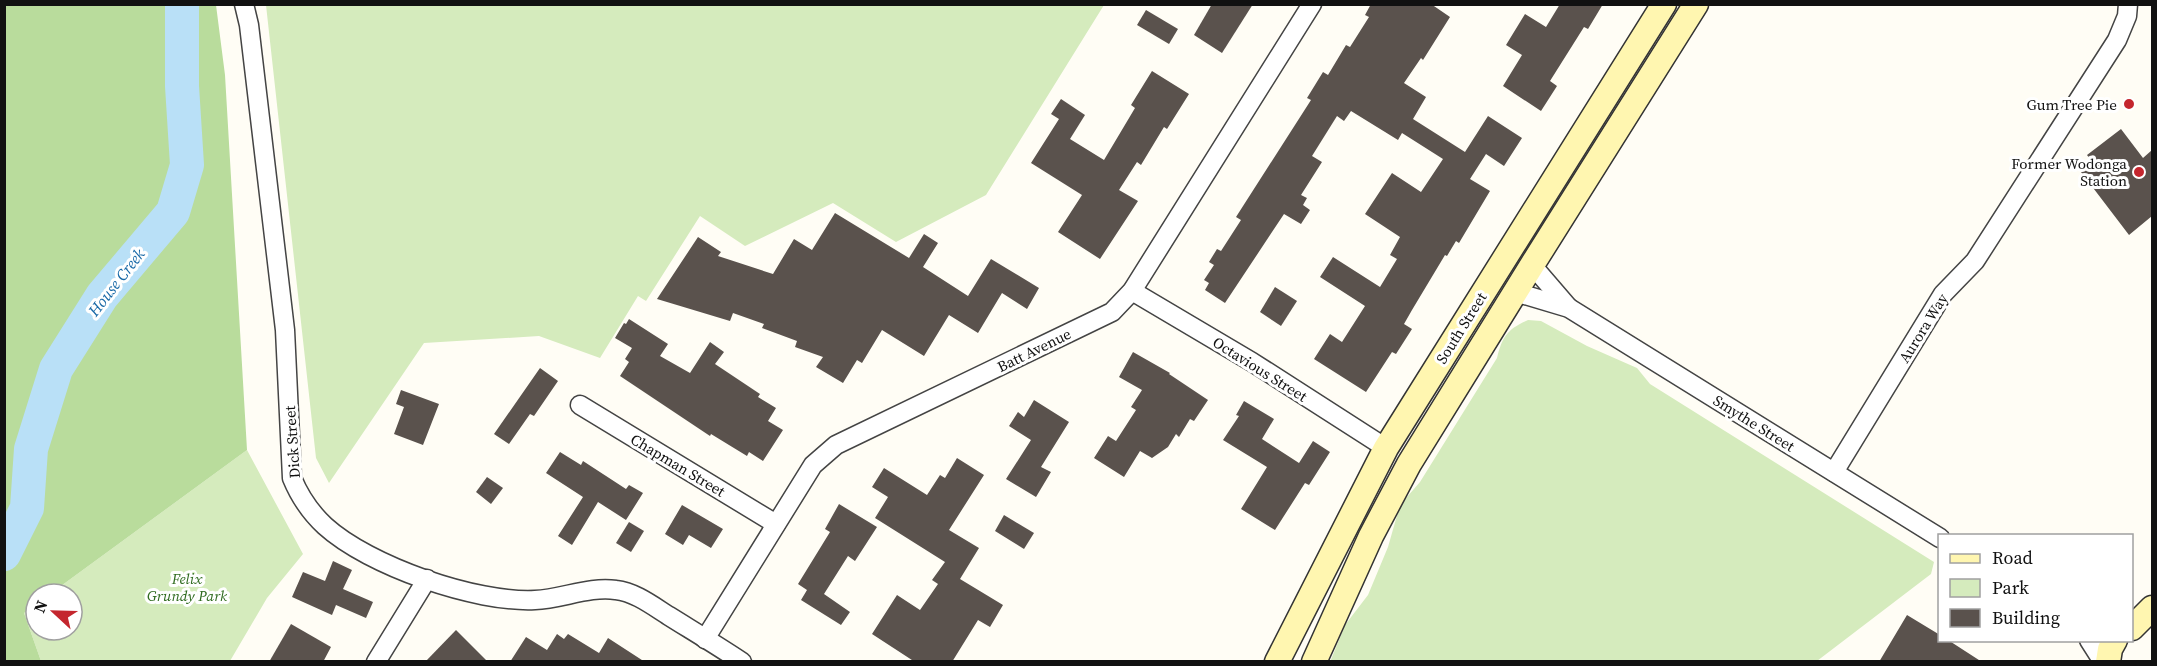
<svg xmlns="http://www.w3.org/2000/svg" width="2157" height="666" viewBox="0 0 2157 666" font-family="'Source Serif 4',serif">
<rect width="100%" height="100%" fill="#fffdf5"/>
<g fill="#d5ebbd">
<polygon points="266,5 266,4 1104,5 986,195 896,242 833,203 745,246 700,216 646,301 638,296 600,358 539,336 424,343 329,483 316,458"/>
<path d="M1528 320 1541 321 1587 346 1637 368 1650 384 1934 562 1931 574 1817 661 1330 662 1345 625 1368 595 1388 547 1400 505 1420 482 1497 358C1502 337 1507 329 1528 320Z"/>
<polygon points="247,450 303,554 267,598 230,661 41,661 24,613 36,605 36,630 72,630 72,594 50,594"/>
</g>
<polygon fill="#b9dc9c" points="4,5 216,5 225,75 247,450 50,594 36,594 36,605 24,613 41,661 5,661"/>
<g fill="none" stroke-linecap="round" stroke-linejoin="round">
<polyline stroke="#b9e0f7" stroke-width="34" points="4,554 27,508 31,449 56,369 102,296 173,212 187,165 182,86 182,4"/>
</g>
<g fill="#5a524d">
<polygon points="1212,4 1253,4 1222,53 1194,35"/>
<polygon points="1371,4 1431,4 1450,17 1423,60 1421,58 1404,83 1426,97 1413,119 1465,152 1488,116 1522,138 1504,166 1486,154 1470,179 1490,191 1459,243 1456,241 1447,256 1445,255 1412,310 1404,324 1412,329 1396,354 1392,352 1366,392 1314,359 1330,334 1342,342 1365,306 1320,277 1333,257 1380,287 1397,259 1390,255 1400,237 1365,214 1392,173 1421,192 1443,159 1402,133 1398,140 1351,111 1344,121 1337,116 1312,156 1322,162 1301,195 1307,198 1303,205 1310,210 1301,224 1284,214 1225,303 1205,290 1209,283 1204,280 1214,265 1209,262 1217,249 1221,251 1241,220 1236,217 1311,100 1307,98 1323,72 1328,75 1346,45 1350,47 1369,17 1365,15"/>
<polygon points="1560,4 1603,4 1588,29 1584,27 1550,81 1557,86 1541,111 1503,86 1522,55 1506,45 1525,14 1546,27"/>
<polygon points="1146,10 1178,29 1169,44 1137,25"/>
<polygon points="1152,71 1189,94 1167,129 1164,127 1141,165 1137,162 1119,190 1138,201 1100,259 1058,232 1082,195 1031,163 1059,119 1051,114 1061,99 1085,115 1070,139 1104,160 1135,108 1131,105"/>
<polygon points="2121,129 2143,158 2152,150 2152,216 2129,235 2081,172 2093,163 2087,155"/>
<polygon points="835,213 909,258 924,234 938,243 923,267 968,296 991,259 1039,288 1027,309 1002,293 978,333 949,315 924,356 882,330 862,363 857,360 843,383 816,367 823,357 795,347 797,341 762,328 764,324 733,313 730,321 657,299 698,237 721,252 718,256 773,274 794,239 812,250"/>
<polygon points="1275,287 1297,301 1281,326 1260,312"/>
<polygon points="629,319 668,344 660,356 690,373 710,342 724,352 715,364 760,394 758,397 776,408 768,421 783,430 763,461 749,452 747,456 711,434 710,436 620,376 629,362 625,359 632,348 615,338 624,323 626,324"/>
<polygon points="1133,352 1170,373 1169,374 1208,400 1194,421 1190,419 1179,437 1176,434 1168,447 1152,458 1140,451 1124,477 1094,458 1108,436 1116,441 1136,410 1131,407 1142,390 1119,377"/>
<polygon points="540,368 558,381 534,416 530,414 509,444 494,434"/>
<polygon points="401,390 439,404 423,445 394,434 404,407 396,404"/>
<polygon points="1034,400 1069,422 1041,467 1051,472 1036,497 1006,479 1031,440 1009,426 1018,412 1024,417"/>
<polygon points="1244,401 1274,419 1262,439 1299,463 1313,441 1330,452 1309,485 1305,483 1275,530 1241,509 1267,467 1223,440 1239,416 1236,415"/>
<polygon points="560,452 581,465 583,461 626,489 629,485 643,493 626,520 598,502 572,545 558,536 583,497 546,473"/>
<polygon points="957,458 984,475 949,530 979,548 960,579 1003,605 990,627 978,620 952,662 915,662 872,634 897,595 920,610 938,584 932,580 945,562 875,518 888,497 872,487 884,468 927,495 940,475 945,478"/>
<polygon points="487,477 503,488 491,504 476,492"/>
<polygon points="839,504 877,527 855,561 848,556 824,594 850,612 841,625 801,600 807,590 798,584 830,532 825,529"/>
<polygon points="682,505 723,529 711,548 689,535 683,545 665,534"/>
<polygon points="1004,515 1034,533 1024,549 995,531"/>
<polygon points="629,522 644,531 631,552 616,543"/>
<polygon points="333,561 352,570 343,589 373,602 366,618 336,605 332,615 292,597 303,572 325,581"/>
<polygon points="1907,615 1940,635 1940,640 1948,640 1982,662 1879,662"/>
<polygon points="291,624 331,647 323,662 269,662"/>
<polygon points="456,630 488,662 425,662"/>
<polygon points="557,634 564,639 568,634 599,653 608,638 645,662 510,662 526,637 547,650"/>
</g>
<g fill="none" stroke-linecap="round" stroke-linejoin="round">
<g stroke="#444" stroke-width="21">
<g id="street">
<path d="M244 4 249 25 285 330 292 478C299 495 311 513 325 526 369 566 476 603 535 600 562 599 589 586 616 590 635 592 653 606 669 616 693 631 718 646 742 662"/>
<polyline points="1532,265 1569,308"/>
<polyline points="1132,291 1252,362 1386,448"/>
<polyline points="1515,292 1569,308 1940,538"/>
<polyline points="580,405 776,524"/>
<polyline points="1834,472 1943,294 1975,261 2117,40 2127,16 2128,4"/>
<polyline points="705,639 813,465 836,445 1112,312 1132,291 1312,4"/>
<polyline points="2089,640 2103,662"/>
<polyline points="376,662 427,579"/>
</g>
</g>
<g stroke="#333" stroke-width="27">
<g id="secondary">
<polyline points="2132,628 2152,608"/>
<polyline points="1277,662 1386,448 1664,4"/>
<polyline points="1314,662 1371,536 1409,464 1532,265 1696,4"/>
<polyline points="2108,662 2110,649 2115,640"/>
</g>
</g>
<use href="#street" stroke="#fff" stroke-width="18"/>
<use href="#secondary" stroke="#fff6b0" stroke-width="24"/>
</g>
<g fill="#c4262e" stroke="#fff" stroke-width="2">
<circle cx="2129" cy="104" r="6"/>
<circle cx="2139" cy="172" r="6"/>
</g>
<g text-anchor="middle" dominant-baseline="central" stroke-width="6" stroke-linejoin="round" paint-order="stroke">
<g font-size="15" fill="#111" stroke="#fff" text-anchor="end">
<text x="2117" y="104">Gum Tree Pie</text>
<text x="2127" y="163">Former Wodonga<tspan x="2127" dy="17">Station</tspan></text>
</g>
<g font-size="15" fill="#111" stroke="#fff">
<text transform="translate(1461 328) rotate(-58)">South Street</text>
<text transform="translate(1923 328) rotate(-58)">Aurora Way</text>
<text transform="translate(1034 350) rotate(-26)">Batt Avenue</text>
<text transform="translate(1260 369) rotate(32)">Octavious Street</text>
<text transform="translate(1754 423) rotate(32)">Smythe Street</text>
<text transform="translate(292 442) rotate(-94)">Dick Street</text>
<text transform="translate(678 465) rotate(31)">Chapman Street</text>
</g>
<g font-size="15" font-style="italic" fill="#2f6b1f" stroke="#fff">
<text x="187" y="578">Felix<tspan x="187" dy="17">Grundy Park</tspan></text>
</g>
<g font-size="16" font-style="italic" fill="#1768a6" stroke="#fff">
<text transform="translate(116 282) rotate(-52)">House Creek</text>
</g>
</g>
<rect width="2157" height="666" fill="none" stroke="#111111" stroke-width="12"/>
<rect x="1938" y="534" width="195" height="108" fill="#ffffff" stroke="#a0a0a0" stroke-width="1.5"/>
<rect x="1950" y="554" width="30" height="9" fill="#fff6b0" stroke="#a0a0a0" stroke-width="1.5"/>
<text x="1992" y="564" font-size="18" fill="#111111">Road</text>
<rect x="1950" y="579" width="30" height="18" fill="#d5ebbd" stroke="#a0a0a0" stroke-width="1.5"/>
<text x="1992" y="594" font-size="18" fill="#111111">Park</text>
<rect x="1950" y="609" width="30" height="18" fill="#5a524d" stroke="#a0a0a0" stroke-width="1.5"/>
<text x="1992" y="624" font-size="18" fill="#111111">Building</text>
<g transform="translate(54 612) rotate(292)"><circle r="28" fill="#ffffff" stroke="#a0a0a0" stroke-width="1.5"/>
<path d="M0-4.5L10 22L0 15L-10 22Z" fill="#c4262e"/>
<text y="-9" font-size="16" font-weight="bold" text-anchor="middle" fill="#111111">N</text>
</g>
</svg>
